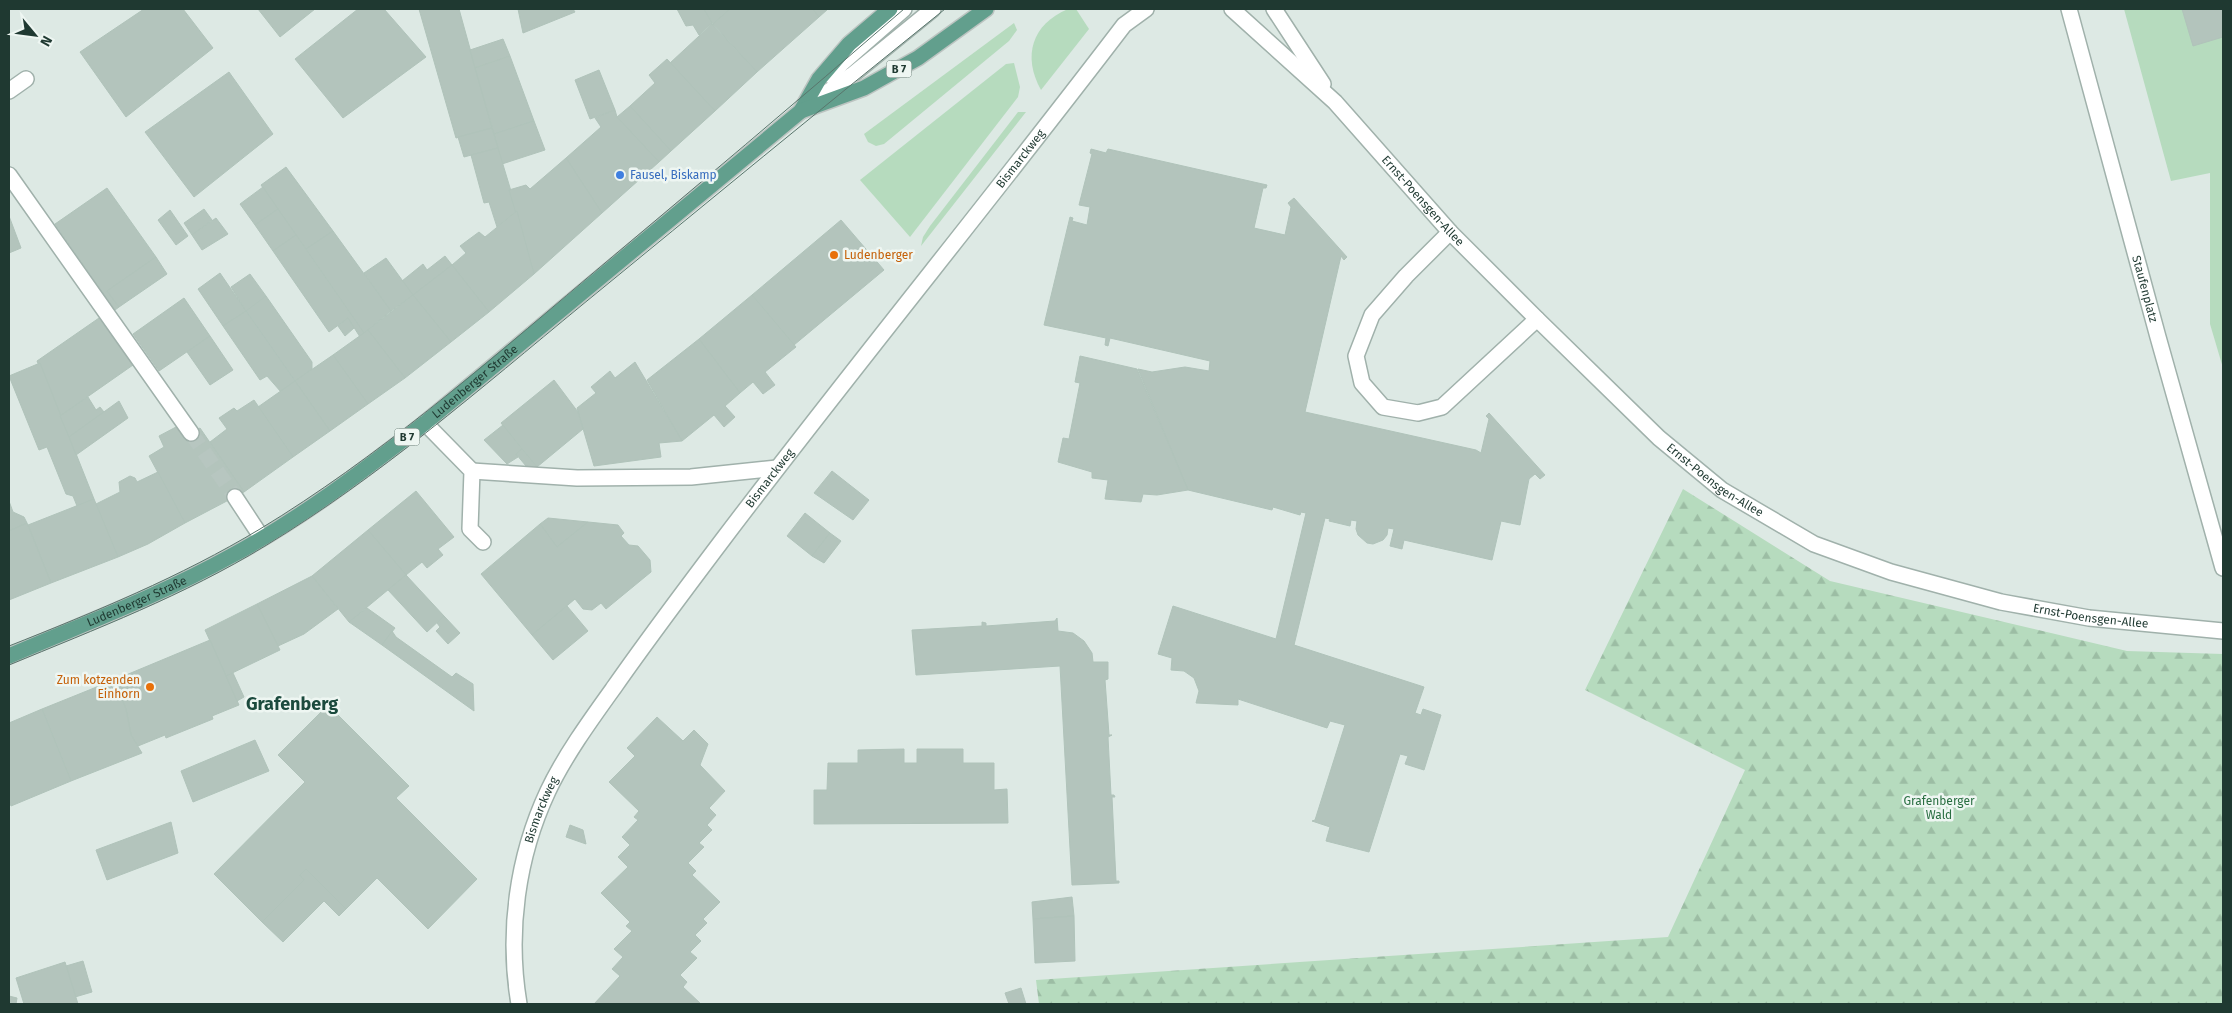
<svg xmlns="http://www.w3.org/2000/svg" width="2232" height="1013" viewBox="0 0 2232 1013" font-family="'Fira Sans',sans-serif">
<defs>
<pattern id="forest-firs" width="22" height="20" patternUnits="userSpaceOnUse" patternTransform="scale(1.25)"><rect width="22" height="20" fill="#b6dbbe"/><path d="M5 1l3.5 6h-7zM16 11l3.5 6h-7z" fill="#9cbda4"/></pattern>
</defs>
<rect width="100%" height="100%" fill="#dde9e4"/>
<g fill="#b6dbbe">
<path d="M1068 9H1076L1089 29 1041 90C1022 56 1032 24 1068 9Z"/>
<polygon points="2124,9 2223,9 2223,368 2210,324 2210,173 2171,181"/>
<polygon points="1014,23 1017,30 1009,41 884,144 876,146 868,142 864,134"/>
<polygon points="1014,63 1020,87 1018,97 910,237 860,180 1006,64"/>
<polygon points="1018,112 1026,112 921,246 923,237 930,226"/>
</g>
<polygon fill="url(#forest-firs)" points="1683,489 1830,581 2127,651 2223,654 2223,1004 1039,1004 1036,980 1668,937 1745,770 1585,690"/>
<g fill="#b3c4bc" stroke="#b0c3ba">
<polygon points="144,9 183,9 213,48 126,117 80,52"/>
<polygon points="258,9 315,9 280,37"/>
<polygon points="358,9 384,9 426,57 343,118 295,59"/>
<polygon points="419,9 459,9 492,128 456,138"/>
<polygon points="518,9 573,9 575,12 523,33"/>
<polygon points="677,9 704,9 712,23 699,35 693,25 686,26"/>
<polygon points="704,9 730,9 713,24"/>
<polygon points="730,9 813,9 819,17 757,72 713,24"/>
<polygon points="813,9 828,9 819,17"/>
<polygon points="2182,9 2223,9 2223,37 2193,46"/>
<polygon points="712,24 757,72 715,111 670,63"/>
<polygon points="503,39 510,56 475,68 470,50"/>
<polygon points="510,56 534,121 494,134 475,68"/>
<polygon points="667,59 715,111 671,151 630,106 655,83 649,75"/>
<polygon points="599,70 615,110 590,119 575,80"/>
<polygon points="229,72 273,134 194,197 145,132"/>
<polygon points="630,106 671,151 659,162 617,117"/>
<polygon points="615,110 617,117 659,162 602,213 566,158 601,127 595,118"/>
<polygon points="534,121 545,150 502,164 494,134"/>
<polygon points="492,128 498,148 464,157 458,137"/>
<polygon points="498,148 517,211 497,227 489,202 484,203 471,155"/>
<polygon points="1091,149 1106,153 1108,149 1267,185 1266,188 1263,188 1254,228 1285,235 1291,207 1288,203 1294,198 1347,257 1344,260 1341,256 1305,412 1476,450 1481,453 1489,419 1486,416 1489,413 1545,475 1540,479 1535,474 1529,479 1520,525 1501,521 1492,560 1404,540 1402,549 1390,546 1394,529 1388,528 1387,535 1383,540 1373,544 1367,543 1358,535 1356,529 1357,521 1351,520 1350,526 1329,521 1330,519 1325,518 1294,645 1424,687 1415,713 1421,715 1423,709 1441,715 1424,770 1405,764 1408,756 1400,754 1369,852 1326,841 1330,827 1312,821 1315,820 1345,725 1330,721 1327,728 1238,699 1238,705 1196,703 1199,691 1194,678 1184,671 1171,670 1172,658 1158,654 1173,606 1276,639 1306,513 1301,512 1300,515 1273,507 1272,510 1188,490 1138,369 1152,372 1185,367 1209,371 1210,361 1110,338 1108,346 1105,345 1106,338 1044,325 1070,217 1073,218 1072,221 1087,225 1090,207 1079,205 1092,154 1090,153"/>
<polygon points="566,158 602,213 534,274 509,190 526,185 530,189"/>
<polygon points="286,167 333,231 306,249 261,185"/>
<polygon points="263,187 278,209 255,225 240,204"/>
<polygon points="107,188 156,257 107,291 119,307 115,310 55,224"/>
<polygon points="204,209 212,220 192,235 184,223"/>
<polygon points="278,209 296,235 273,251 255,225"/>
<polygon points="170,210 188,236 176,245 158,220"/>
<polygon points="517,211 534,274 489,312 452,265 466,253 460,246 479,232 485,237"/>
<polygon points="9,216 21,248 9,253"/>
<polygon points="216,218 228,234 202,250 192,235"/>
<polygon points="841,220 884,270 794,345 752,295"/>
<polygon points="333,231 391,311 364,333 306,249"/>
<polygon points="296,235 364,333 360,337 348,318 329,332 273,251"/>
<polygon points="445,256 452,265 413,295 402,281 423,264 427,270"/>
<polygon points="156,257 167,274 119,307 107,291"/>
<polygon points="386,258 413,295 391,311 364,273"/>
<polygon points="452,265 489,312 451,342 413,295"/>
<polygon points="220,273 246,311 223,326 198,289"/>
<polygon points="250,274 266,296 246,311 231,287"/>
<polygon points="413,295 451,342 405,378 368,330"/>
<polygon points="752,295 796,347 765,372 775,385 763,394 753,382 740,393 699,339"/>
<polygon points="266,296 312,362 312,369 295,381 246,311"/>
<polygon points="184,298 210,336 159,371 133,334"/>
<polygon points="246,311 295,381 281,392 267,376 260,380 223,326"/>
<polygon points="99,318 133,365 60,416 37,361"/>
<polygon points="348,318 354,328 345,336 338,326"/>
<polygon points="368,330 405,378 368,404 333,355"/>
<polygon points="210,336 233,370 210,385 187,352"/>
<polygon points="699,339 740,393 725,406 735,417 724,427 714,415 682,441 647,380"/>
<polygon points="333,355 368,404 330,431 295,381"/>
<polygon points="1080,356 1137,369 1188,490 1157,495 1143,494 1141,502 1105,499 1108,480 1092,478 1092,472 1058,462 1063,438 1069,439 1080,383 1075,382"/>
<polygon points="635,362 682,441 659,443 661,457 594,466 577,408 596,393 591,387 610,371 615,378"/>
<polygon points="40,363 94,499 77,506 73,496 66,494 47,447 39,450 9,376"/>
<polygon points="554,380 578,412 583,429 537,467 501,423"/>
<polygon points="295,381 330,431 293,457 258,407"/>
<polygon points="88,397 96,410 100,407 104,412 69,437 60,416"/>
<polygon points="254,400 293,457 244,492 210,442 227,429 219,418 234,408 237,411"/>
<polygon points="119,401 128,418 76,455 69,437"/>
<polygon points="503,425 522,449 516,454 518,457 507,464 484,440"/>
<polygon points="176,427 183,437 200,428 244,492 185,523 149,456 164,447 159,436"/>
<polygon points="522,449 537,467 526,466 516,454"/>
<polygon points="832,471 869,500 853,520 814,493"/>
<polygon points="158,472 185,523 148,544 118,557 96,504 120,492 119,482 130,476 135,478 137,482"/>
<polygon points="416,491 454,537 438,549 443,555 427,568 422,562 406,575 368,530"/>
<polygon points="94,499 118,557 51,583 28,525"/>
<polygon points="9,501 13,512 24,517 27,523 9,531"/>
<polygon points="805,513 830,533 812,556 787,536"/>
<polygon points="548,518 588,522 557,547 540,524"/>
<polygon points="588,522 618,525 624,533 621,536 629,545 638,546 650,560 651,572 606,609 601,603 592,610 583,609 575,599 532,635 481,574 540,524 557,547"/>
<polygon points="27,523 51,583 9,600 9,531"/>
<polygon points="368,530 406,575 349,622 312,576"/>
<polygon points="830,533 841,541 824,563 812,556"/>
<polygon points="406,575 444,616 427,632 388,590"/>
<polygon points="312,576 338,609 304,634 278,646 257,604"/>
<polygon points="257,604 280,650 226,676 205,630"/>
<polygon points="567,606 588,631 553,660 532,635"/>
<polygon points="367,608 395,628 382,645 349,622"/>
<polygon points="444,616 460,633 448,644 436,631 440,627 437,623"/>
<polygon points="1057,618 1058,631 1073,633 1084,641 1092,653 1093,662 1108,662 1108,679 1105,680 1109,735 1112,735 1108,737 1111,795 1114,795 1115,797 1112,797 1116,881 1119,881 1119,883 1072,885 1060,666 916,675 912,630 982,626 982,622 986,623 986,626 1055,621"/>
<polygon points="392,631 396,637 452,677 456,673 473,684 474,711 382,645"/>
<polygon points="210,640 239,705 212,716 213,719 166,738 165,735 138,746 131,735 126,709 114,680"/>
<polygon points="233,673 244,697 237,701 226,676"/>
<polygon points="114,680 126,709 131,735 142,753 71,781 42,709"/>
<polygon points="328,705 409,786 396,798 477,879 428,929 377,878 346,909 306,869 300,875 304,880 262,922 214,874 305,782 278,755"/>
<polygon points="42,709 71,781 11,806 9,801 9,723"/>
<polygon points="657,717 683,741 694,730 708,744 700,765 725,791 709,808 716,815 707,825 712,830 699,843 704,847 688,863 696,871 692,875 720,902 703,919 707,923 695,935 701,941 690,952 697,958 680,975 687,982 683,987 701,1004 594,1004 620,976 612,969 623,957 614,949 632,931 626,926 630,922 601,893 628,867 618,857 630,845 622,837 638,820 634,817 639,811 609,782 635,756 627,748"/>
<polygon points="255,740 269,771 193,802 181,771"/>
<polygon points="904,749 904,763 917,763 917,749 963,749 963,763 994,763 994,790 1007,789 1008,823 814,824 814,790 827,790 828,763 858,763 858,750"/>
<polygon points="171,822 178,853 107,880 96,850"/>
<polygon points="570,825 583,830 586,844 566,837"/>
<polygon points="306,869 346,909 339,916 324,901 283,942 262,922 304,880 300,875"/>
<polygon points="1072,897 1074,916 1033,919 1032,902"/>
<polygon points="1074,916 1075,961 1035,963 1033,919"/>
<polygon points="83,961 92,992 75,997 66,966"/>
<polygon points="65,962 78,1004 24,1004 16,978"/>
<polygon points="1021,988 1026,1004 1009,1004 1005,993"/>
<polygon points="9,996 17,998 16,1004 9,1004"/>
</g>
<g fill="none" stroke-linecap="round" stroke-linejoin="round">
<polyline stroke="#b7c6c0" stroke-width="15" stroke-dasharray="15 8" stroke-linecap="butt" points="191,433 235,497"/>
<g stroke="#a0b1ab" stroke-width="18">
<g id="minor">
<path id="s1" d="M1232 9 1335 102 1450 232 1537 319 1659 438 1722 490 1814 544 1891 572 2001 602 2089 618 2223 631"/>
<polyline points="1274,9 1323,84"/>
<path id="s2" d="M2069 9 2158 337 2223 568"/>
<polyline points="831,76 842,63 904,9"/>
<polyline points="9,91 26,79"/>
<polyline points="808,106 852,75 933,9"/>
<polyline points="9,175 191,433"/>
<polyline points="1450,232 1406,276 1372,315 1356,356 1362,383 1383,407 1418,413 1442,407 1537,319"/>
<polyline points="425,423 472,471 470,529 483,542"/>
<polyline points="472,471 577,478 691,477 777,468"/>
<polyline points="235,497 262,538"/>
<path id="s3" d="M519 1004C507 933 517 857 548 791 565 755 592 718 615 686 650 636 687 587 724 538 855 365 993 197 1124 25L1146 9"/>
</g>
</g>
<g stroke="#bcc4c1" stroke-width="18">
<g id="major">
<polyline points="801,111 819,79 849,44 890,9"/>
<path id="s4" d="M9 656C83 624 159 596 231 556 300 519 363 471 425 423L801 111 864 88 918 58 986 9"/>
</g>
</g>
<use href="#minor" stroke="#fff" stroke-width="15"/>
<use href="#major" stroke="#629f8d" stroke-width="15"/>
<g stroke="#59756c" stroke-width="1">
<path d="M9 646C95 612 180 577 260 529 377 458 482 367 586 279 693 189 799 100 904 9"/>
<path d="M9 665C96 629 185 595 265 546 379 477 480 389 582 305 703 206 823 107 945 9"/>
</g>
</g>
<circle fill="#3f7fe0" stroke="#eef6f2" stroke-width="2" cx="620" cy="175" r="5"/>
<g fill="#e8710a" stroke="#eef6f2" stroke-width="2">
<circle cx="834" cy="255" r="5"/>
<circle cx="150" cy="687" r="5"/>
</g>
<g text-anchor="middle" dominant-baseline="central" stroke-width="5" stroke-linejoin="round" paint-order="stroke">
<g fill="#eef6f2" stroke="#5d726b" stroke-width="1">
<rect x="886.5" y="60.5" width="25" height="17" rx="4"/>
<rect x="394.5" y="428.5" width="25" height="17" rx="4"/>
</g>
<g font-size="11" font-weight="bold" fill="#1f3931">
<text x="899" y="69">B 7</text>
<text x="407" y="437">B 7</text>
</g>
<g font-size="12" fill="#1f3931" stroke="#eef6f2">
<text stroke="none"><textPath href="#s3" startOffset="1008">Bismarckweg</textPath></text>
<text stroke="none"><textPath href="#s1" startOffset="271">Ernst-Poensgen-Allee</textPath></text>
<text stroke="none"><textPath href="#s2" startOffset="290">Staufenplatz</textPath></text>
<text stroke="none"><textPath href="#s4" startOffset="544">Ludenberger Straße</textPath></text>
<text stroke="none"><textPath href="#s3" startOffset="602">Bismarckweg</textPath></text>
<text stroke="none"><textPath href="#s1" startOffset="676">Ernst-Poensgen-Allee</textPath></text>
<text stroke="none"><textPath href="#s4" startOffset="139">Ludenberger Straße</textPath></text>
<text stroke="none"><textPath href="#s1" startOffset="1081">Ernst-Poensgen-Allee</textPath></text>
<text stroke="none"><textPath href="#s3" startOffset="198">Bismarckweg</textPath></text>
</g>
<g font-size="12" fill="#366cbe" stroke="#eef6f2" text-anchor="start">
<text x="630" y="175">Fausel, Biskamp</text>
</g>
<g font-size="12" fill="#c56008" stroke="#eef6f2" text-anchor="start">
<text x="844" y="255">Ludenberger</text>
<text x="140" y="680" text-anchor="end">Zum kotzenden<tspan x="140" dy="14">Einhorn</tspan></text>
</g>
<g font-size="12" fill="#2a6f42" stroke="#eef6f2">
<text x="1939" y="801">Grafenberger<tspan x="1939" dy="14">Wald</tspan></text>
</g>
<g font-size="18" font-weight="bold" fill="#1b4a3d" stroke="#eef6f2">
<text x="292" y="704">Grafenberg</text>
</g>
</g>
<rect width="2232" height="1013" fill="none" stroke="#1f3931" stroke-width="20"/>
<g transform="translate(35 35) rotate(119)" stroke="#eef6f2" stroke-width="4" paint-order="stroke">
<path d="M0-4L9 19L0 12L-9 19Z" fill="#1f3931"/>
<text y="-8" font-size="14" font-weight="bold" text-anchor="middle" fill="#1f3931">N</text>
</g>
</svg>
